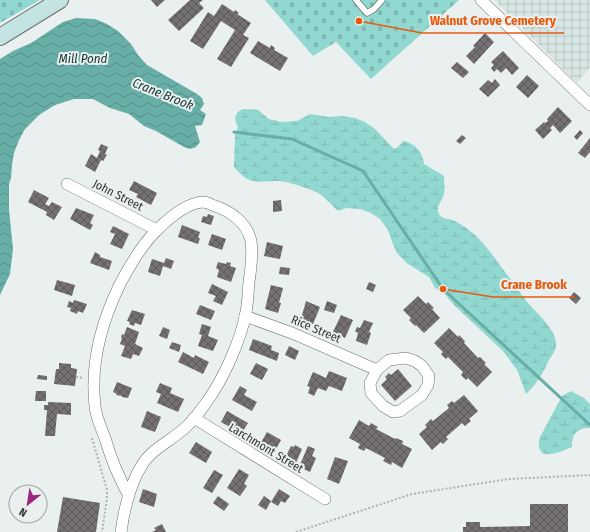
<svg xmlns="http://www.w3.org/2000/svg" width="590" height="532" viewBox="0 0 590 532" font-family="'Fira Sans Condensed',sans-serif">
<defs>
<pattern id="industrial-grid" width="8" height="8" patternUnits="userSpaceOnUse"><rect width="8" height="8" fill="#d7e6e4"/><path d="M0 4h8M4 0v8" fill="none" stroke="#b9c6c4"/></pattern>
<pattern id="wetland-marsh" width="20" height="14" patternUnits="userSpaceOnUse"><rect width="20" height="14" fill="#91d8d0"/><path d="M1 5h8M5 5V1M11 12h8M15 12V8" fill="none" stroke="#7ebab3"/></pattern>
<pattern id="cemetery-stones" width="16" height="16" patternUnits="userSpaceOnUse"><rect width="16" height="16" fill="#91d8d0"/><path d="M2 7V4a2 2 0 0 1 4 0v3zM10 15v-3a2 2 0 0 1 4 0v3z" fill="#7ebab3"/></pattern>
<pattern id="water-waves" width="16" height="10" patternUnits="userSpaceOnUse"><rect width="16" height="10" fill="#67aea6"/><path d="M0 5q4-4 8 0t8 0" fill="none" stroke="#568e88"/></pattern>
<pattern id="building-cross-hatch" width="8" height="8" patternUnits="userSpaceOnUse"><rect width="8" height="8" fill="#747073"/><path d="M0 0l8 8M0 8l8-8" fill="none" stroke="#5b585a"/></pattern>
</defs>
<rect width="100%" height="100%" fill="#eaf0ef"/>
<polygon fill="url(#industrial-grid)" points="494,0 590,0 590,67 577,83"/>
<g fill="url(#wetland-marsh)">
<path d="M243 109 258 110 269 119 282 122 297 121 310 114 329 117 341 116 355 118 365 122 375 129 394 149 398 147 403 141C415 143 423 152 424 164L444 176C444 182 445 188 444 194 443 200 437 204 438 211 439 219 446 218 452 220 454 220 458 223 460 224 485 238 499 267 518 288 524 305 559 327 556 346 555 351 552 356 549 360 543 373 537 384 526 394L517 370 504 352 454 305 443 292 435 288 429 277 408 264 397 253 393 244 388 230 380 219 371 213 360 209 346 208 338 211C331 205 323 194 314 191 304 187 285 180 275 181 253 182 249 184 234 167L235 136 238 126C233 119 235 112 243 109Z"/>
<path d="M571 391 584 398 590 404V428C578 427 571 435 572 447 559 452 536 464 539 439L562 396Z"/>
</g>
<g fill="url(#cemetery-stones)">
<polygon points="0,0 40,0 0,23"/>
<polygon points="265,0 459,0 371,79 336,42 313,56"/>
</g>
<polygon fill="url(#water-waves)" points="76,18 95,19 107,24 118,31 131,44 138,55 147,65 197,94 202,98 204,104 200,110 206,114 202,125 195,126 200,142 196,147 190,149 184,147 156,131 144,126 129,114 110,108 93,99 74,99 55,105 39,115 25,129 19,140 14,153 12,165 11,178 9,184 9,210 13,249 10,274 0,295 0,59 13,51 31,43 63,22"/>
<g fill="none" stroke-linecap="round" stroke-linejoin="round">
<polyline stroke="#67aea6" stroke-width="3" points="234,132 292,139 363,171 443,289 590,425"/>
</g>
<g fill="url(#building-cross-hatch)">
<polygon points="151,0 165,0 157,7"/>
<polygon points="190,0 203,0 199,3 204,8 179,31 168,20"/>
<polygon points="222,4 234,12 235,10 239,13 237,14 251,23 243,35 249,38 231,67 217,59 235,30 221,21 203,49 190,41 208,12 214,16"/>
<polygon points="485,33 494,42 474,64 466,56 475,47 473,46"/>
<polygon points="258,41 270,48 271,45 275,48 274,50 288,58 280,71 250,53"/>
<polygon points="503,51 519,68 512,75 506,68 501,73 497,69 494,72 491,68 494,65 491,62"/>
<polygon points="457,62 469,72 463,78 451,68"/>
<polygon points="527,75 539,86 528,98 516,87"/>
<polygon points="495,79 500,85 488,97 479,89 488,80 492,83"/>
<polygon points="558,107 572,121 560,133 553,125 550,128 552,130 543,139 535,130 544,122 545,123 548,121 547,119"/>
<polygon points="580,130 583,133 577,140 574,137"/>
<polygon points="462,135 466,138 460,144 456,141"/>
<polygon points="590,138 590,152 585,158 578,153"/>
<polygon points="101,144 108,147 105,154 107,155 103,161 101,160 95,172 85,166 91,154 97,158 100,151 98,150"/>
<polygon points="134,181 157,193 151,205 136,197 138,194 129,190"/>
<polygon points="34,190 49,198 45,204 49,206 52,202 62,207 54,220 46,215 47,212 28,202"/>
<polygon points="281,200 282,211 273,212 273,201"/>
<polygon points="76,208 94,215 90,223 93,225 90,230 70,219"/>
<polygon points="208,214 214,216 211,225 201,222 203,216 207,217"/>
<polygon points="182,225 200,232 198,238 200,238 198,244 178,237"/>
<polygon points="113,226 129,234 122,249 110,244 115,234 110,232"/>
<polygon points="212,234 226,239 222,250 208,245"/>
<polygon points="267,242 283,246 280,259 264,256"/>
<polygon points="95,252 100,255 100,257 112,261 109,270 90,263"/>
<polygon points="166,258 174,261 171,269 163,266 160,276 148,272 152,259 164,263"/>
<polygon points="218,262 226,264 227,262 231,263 230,266 236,268 231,282 217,277 219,270 216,268"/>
<polygon points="280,267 290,268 289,275 279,274"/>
<polygon points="57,280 75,285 72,296 54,290"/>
<polygon points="369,282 376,285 373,292 366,289"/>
<polygon points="212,284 228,292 222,305 213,301 216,296 208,293"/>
<polygon points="271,285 283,288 279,303 281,303 278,313 265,309"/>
<polygon points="574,292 581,298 576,304 569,298"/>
<polygon points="418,296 426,304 428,302 434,308 432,309 440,318 424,333 416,325 415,326 409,320 411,318 403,310"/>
<polygon points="74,300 87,304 83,313 78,311 77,314 70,311 71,308 67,307 69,301 73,303"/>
<polygon points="306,301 320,307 313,324 301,319"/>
<polygon points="327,301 337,305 334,313 324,310"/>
<polygon points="200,305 215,311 211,320 196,314"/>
<polygon points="132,310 145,314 141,325 135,323 134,326 129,324 130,322 127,321"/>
<polygon points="341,315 353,320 345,338 333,332"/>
<polygon points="364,320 373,323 369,332 371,333 367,345 356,341 358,333 355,331 357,327 360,328"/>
<polygon points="202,324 211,327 208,336 218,340 213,351 198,346 202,335 199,334"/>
<polygon points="127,327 139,332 135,344 143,348 139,356 133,354 131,359 121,356 125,346 120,344 122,338 121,337 122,334 124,335"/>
<polygon points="163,327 170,330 167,339 159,336"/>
<polygon points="449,328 458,337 459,335 465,341 464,343 478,358 480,357 486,363 484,364 492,372 477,387 468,378 466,380 461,375 463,372 448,357 446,359 441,354 443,352 434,343"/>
<polygon points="253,339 272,346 271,350 279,353 277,361 249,350"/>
<polygon points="172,342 181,345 179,352 169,348"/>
<polygon points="289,346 299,351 295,360 285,355"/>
<polygon points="183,352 194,358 195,355 209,362 203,374 178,362"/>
<polygon points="59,363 71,364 71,368 77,369 75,386 54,384 56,369 59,369"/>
<polygon points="256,363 268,369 262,380 250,374"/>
<polygon points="398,369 412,386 395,401 381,385 387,379 385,377 389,373 391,375"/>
<polygon points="329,371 347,378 342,391 329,386 326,391 318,388 314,396 308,393 310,387 307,386 313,372 326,378"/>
<polygon points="38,375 47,376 47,380 37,379"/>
<polygon points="117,382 132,388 128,398 122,397 122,396 116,395 117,394 113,392"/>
<polygon points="160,383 172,388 170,393 184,399 178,412 157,403 161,394 156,392"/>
<polygon points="240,386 247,390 244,395 257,402 252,411 232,400"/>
<polygon points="36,391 46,391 46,401 35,401"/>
<polygon points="464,395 478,411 469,419 471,421 465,426 462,423 446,437 448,439 443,444 441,442 432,450 419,434 427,427 425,425 431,419 433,421 449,408 447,405 452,401 454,403"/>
<polygon points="48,402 71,403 71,415 57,414 55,436 45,436 47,410 44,410 44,405 48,405"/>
<polygon points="147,411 161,417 155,432 141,427"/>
<polygon points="227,411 248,423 243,431 236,427 235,430 221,422"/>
<polygon points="359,420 369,426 371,423 378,427 376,429 395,439 396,438 403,441 402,444 412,449 402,468 392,462 391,465 383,461 385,458 366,448 364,451 358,448 360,444 349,438"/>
<polygon points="267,432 281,440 274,453 267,449 266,452 258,448"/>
<polygon points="196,442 212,452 206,463 189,453"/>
<polygon points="295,445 302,449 295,465 292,463 290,467 282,464 291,446 294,447"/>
<polygon points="308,446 315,449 312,456 316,458 310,472 299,467"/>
<polygon points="335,457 348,461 339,484 327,479"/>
<polygon points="239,469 249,475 244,484 247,486 240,496 227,488"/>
<polygon points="214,470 223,475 212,493 203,488"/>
<polygon points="143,489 157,494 154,507 139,502"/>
<polygon points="279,489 290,496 285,503 281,501 278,506 271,502"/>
<polygon points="218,496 229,504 224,511 213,503"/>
<polygon points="264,496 271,501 266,510 258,505"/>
<polygon points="63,497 100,503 96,532 57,532"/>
<polygon points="530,504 568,504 568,532 463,532 463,527 466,527 466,522 480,522 480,527 530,526"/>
<polygon points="162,524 166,532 152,532 156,530 154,528"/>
</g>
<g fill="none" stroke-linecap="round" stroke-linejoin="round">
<g stroke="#6a6f6e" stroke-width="7">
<polyline id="service" points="356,0 367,13 374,9 382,0"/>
</g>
<g stroke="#6a6f6e" stroke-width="12">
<g id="minor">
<polyline points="481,0 590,105"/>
<polyline points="67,184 157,230"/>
<polyline points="245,316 292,333 377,370 389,360 406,358 415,361 422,366 429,376 428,385 422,395 400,411 393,412 383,406 371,393 370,383 377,370"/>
<polyline points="194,418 325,499"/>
<path d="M121 532C124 510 130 484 142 465 152 448 173 440 187 426 194 420 200 411 206 403 223 380 241 340 246 312 248 302 248 292 249 282 251 269 253 255 251 241 247 222 229 210 212 205 209 203 205 202 202 202 185 204 169 218 158 229 142 244 130 265 120 284 101 323 90 363 95 406 96 417 101 428 105 438 111 459 119 478 129 496"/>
</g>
</g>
<g stroke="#6a6f6e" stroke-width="18">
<polyline id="secondary" points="0,37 60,0"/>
</g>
<g stroke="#aeb3b2" stroke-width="2" stroke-dasharray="2 2" stroke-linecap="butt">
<polyline points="76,377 83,378"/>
<polyline points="92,438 107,490 107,498 102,532"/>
<polyline points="296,532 412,494 509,479 590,475"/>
</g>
<use href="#service" stroke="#fff" stroke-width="5.5"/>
<use href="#minor" stroke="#fff" stroke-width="11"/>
<use href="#secondary" stroke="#c3e4e2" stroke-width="16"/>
</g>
<g text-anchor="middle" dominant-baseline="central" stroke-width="4" stroke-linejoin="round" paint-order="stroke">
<g font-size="12" fill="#343636" stroke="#eaf0ef">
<text transform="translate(118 195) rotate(27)">John Street</text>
<text transform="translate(316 329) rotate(23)">Rice Street</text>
<text transform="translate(266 448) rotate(31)">Larchmont Street</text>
</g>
<g font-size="13" font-style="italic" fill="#143734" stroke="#eaf0ef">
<text x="83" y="58">Mill Pond</text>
<text transform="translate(163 94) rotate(22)">Crane Brook</text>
</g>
</g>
<path fill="none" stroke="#e8590c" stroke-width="1.5" d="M359 21L422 33H564M443 289L493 297H575"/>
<g fill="#e8590c" stroke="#eaf0ef" stroke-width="1.5">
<circle cx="359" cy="21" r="4"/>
<circle cx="443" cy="289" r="4"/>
</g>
<g font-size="13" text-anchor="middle" font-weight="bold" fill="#e8590c" stroke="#eaf0ef" stroke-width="4" stroke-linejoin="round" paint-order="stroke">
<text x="493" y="25">Walnut Grove Cemetery</text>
<text x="534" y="289">Crane Brook</text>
</g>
<g transform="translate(28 504) rotate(210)"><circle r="19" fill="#eaf0ef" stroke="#a1a6a5"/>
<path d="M0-3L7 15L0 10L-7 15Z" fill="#9c2781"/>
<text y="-6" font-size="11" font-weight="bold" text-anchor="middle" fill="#343636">N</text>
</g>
</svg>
